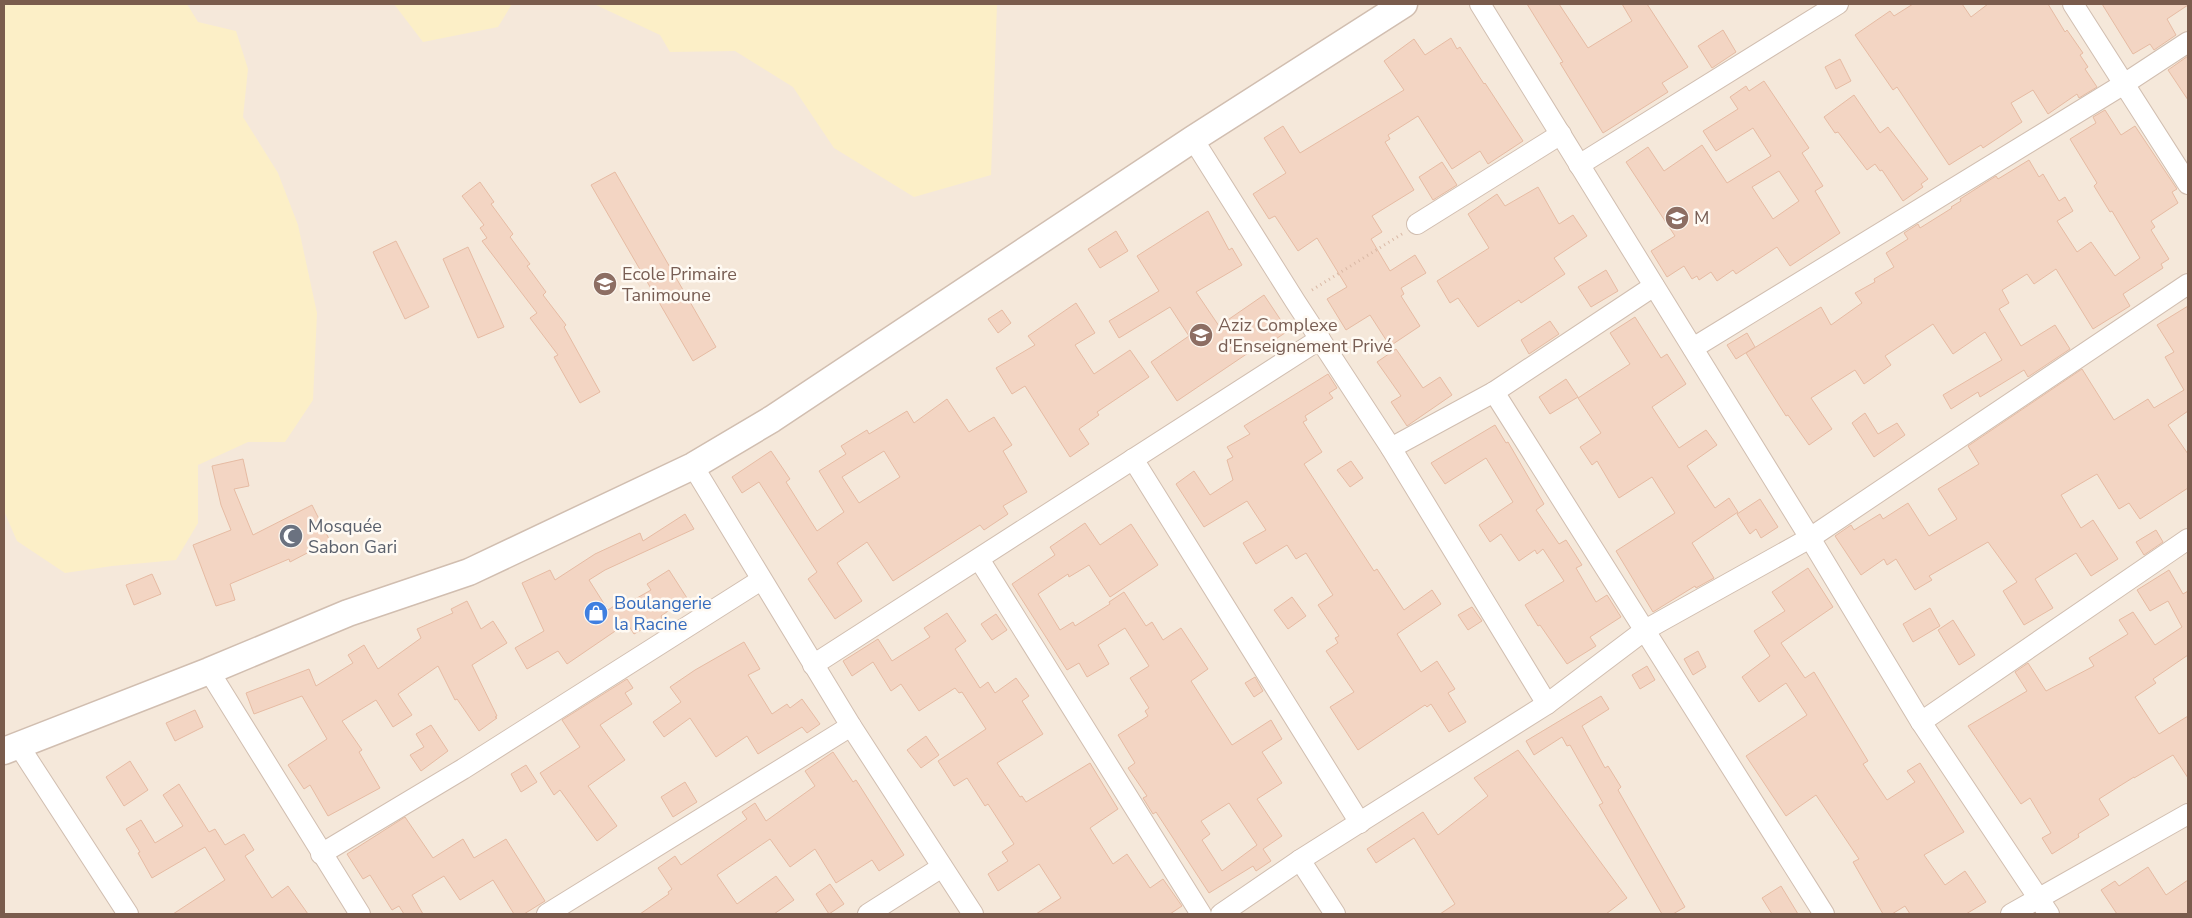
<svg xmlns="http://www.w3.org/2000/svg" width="2192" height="918" viewBox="0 0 2192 918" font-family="'Nunito Sans',sans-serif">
<rect width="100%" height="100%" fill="#fdf6ec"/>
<rect fill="#f5e8da" x="4" y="4" width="2184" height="910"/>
<g fill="#fcefc7">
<polygon points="4,4 187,4 198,22 236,31 248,69 243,117 278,173 298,225 317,313 313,400 285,442 248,442 198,465 198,523 176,560 112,566 65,573 17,541 4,511"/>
<polygon points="394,4 512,4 498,27 423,42"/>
<polygon points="594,4 997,4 991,175 914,197 834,148 793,87 735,51 670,52 660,35"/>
</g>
<g fill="#f3d5c3" stroke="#e6bba3" fill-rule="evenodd">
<polygon points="1527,4 1559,4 1588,48 1632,21 1622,4 1647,4 1688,67 1662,83 1668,92 1603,133 1560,63 1563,62"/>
<polygon points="1913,4 1962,4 1971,17 1988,4 2048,4 2065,32 2067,30 2083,53 2080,55 2088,67 2085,69 2097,87 2079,98 2077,94 2048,114 2033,90 2011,103 2022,122 1983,148 1981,145 1949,165 1897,87 1893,90 1855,35 1890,11 1894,16"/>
<polygon points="2102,4 2188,4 2188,5 2167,19 2176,35 2154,50 2150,44 2133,54"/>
<polygon points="1723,30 1736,52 1712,68 1698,46"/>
<polygon points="1451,38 1457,49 1460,47 1484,84 1485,83 1523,141 1488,164 1480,151 1452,169 1418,116 1388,135 1390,139 1385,142 1414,190 1372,216 1382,232 1371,239 1390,271 1415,255 1426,273 1401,288 1404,294 1401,296 1420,326 1390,346 1370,315 1346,330 1327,299 1347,287 1317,238 1298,251 1275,216 1269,219 1253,194 1286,173 1264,138 1283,126 1300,153 1404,90 1384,61 1414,39 1425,55"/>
<polygon points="2188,56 2188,100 2168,70"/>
<polygon points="1840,59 1851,81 1836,89 1825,67"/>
<path d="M1764 81 1809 148 1802 153 1823 186 1815 191 1840 233 1790 266 1777 247 1736 274 1733 270 1717 281 1711 272 1699 280 1697 276 1692 279 1684 266 1667 277 1651 251 1675 236 1626 162 1648 147 1664 171 1702 145 1727 183 1771 156 1753 128 1716 151 1703 131 1738 109 1730 97 1746 86 1749 91ZM1779 171 1799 201 1773 219 1752 187Z"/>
<polygon points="1854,95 1880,133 1888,127 1928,179 1921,184 1923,187 1903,201 1882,170 1880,171 1875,164 1867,170 1838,132 1835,133 1824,117"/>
<polygon points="2105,110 2121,135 2135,126 2177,189 2172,192 2178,203 2151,221 2155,227 2151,230 2169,259 2161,264 2163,268 2123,294 2130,306 2093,329 2056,269 2034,284 2027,274 2002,290 2009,303 1999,309 2021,346 2055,325 2070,349 2028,377 2024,370 1980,397 1978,392 1951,409 1943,395 2002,360 1985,332 1953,354 1933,324 1885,356 1891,365 1864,384 1855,370 1811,398 1832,429 1809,445 1788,415 1786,416 1746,353 1821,307 1831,325 1862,303 1855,293 1875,282 1874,279 1894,267 1886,253 1908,239 1904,233 1918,224 1920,228 1952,208 1951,207 1961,201 1960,199 1996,176 1998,179 2029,160 2039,177 2043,174 2059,201 2065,197 2073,211 2057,221 2077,252 2091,242 2115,276 2140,258 2112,211 2110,212 2094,186 2097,183 2070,139 2096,123 2093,117"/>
<polygon points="1442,162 1457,185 1433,200 1419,177"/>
<polygon points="615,172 716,347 693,361 591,185"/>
<polygon points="480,182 494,202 491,204 513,234 510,237 530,264 527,266 546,292 543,295 566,325 564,327 600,392 580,403 554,357 558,355 530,318 537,313 482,241 487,238 480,228 484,225 462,196"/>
<polygon points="1538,187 1559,224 1573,215 1587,236 1554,258 1565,274 1521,303 1519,300 1478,327 1458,298 1450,303 1437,281 1489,248 1468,214 1497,194 1505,206"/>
<polygon points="1208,211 1229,250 1232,248 1242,265 1196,292 1219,326 1264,295 1288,331 1259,350 1257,347 1177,401 1151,362 1189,336 1170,307 1119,338 1109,321 1159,291 1137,256"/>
<polygon points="1116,231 1128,251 1100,268 1088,249"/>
<polygon points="396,241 429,307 405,319 373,252"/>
<polygon points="468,247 504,327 478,338 443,259"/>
<polygon points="1606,270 1618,291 1591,307 1578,287"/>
<polygon points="1076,303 1095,333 1075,345 1094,374 1130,350 1149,377 1097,412 1099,415 1079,429 1089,444 1070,457 1025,386 1012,394 996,368 1035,345 1028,336"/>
<polygon points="2188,306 2188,411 2168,425 2188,454 2188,488 2140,519 2129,503 2119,509 2097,474 2061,495 2081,528 2093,520 2118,559 2091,576 2076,553 2035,579 2053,608 2024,625 2003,591 2017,582 1988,542 1929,576 1932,580 1915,590 1896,559 1887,565 1884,559 1861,575 1835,536 1851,525 1854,530 1880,514 1883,519 1908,503 1929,536 1957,519 1938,489 1979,464 1968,446 2082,369 2114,420 2148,399 2154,408 2184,390 2165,357 2174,352 2157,325"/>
<polygon points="1002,310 1011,323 998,333 988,319"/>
<polygon points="1635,317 1661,358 1667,354 1686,384 1652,407 1679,448 1706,430 1717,445 1687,466 1715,508 1729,498 1738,512 1692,543 1714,578 1696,588 1695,586 1653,612 1616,551 1675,513 1652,477 1619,498 1597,461 1592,465 1580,447 1601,433 1578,398 1630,364 1610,333"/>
<polygon points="1550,321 1559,334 1529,354 1521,340"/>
<polygon points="1747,333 1755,347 1736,359 1727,345"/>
<polygon points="1396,349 1423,388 1440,377 1452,395 1407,426 1391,402 1401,396 1377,362"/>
<polygon points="1328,374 1337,388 1329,393 1333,398 1305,416 1307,420 1303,422 1322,452 1304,464 1374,571 1377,569 1404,610 1432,590 1441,604 1397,634 1421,672 1437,661 1455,689 1448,693 1466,722 1449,732 1431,704 1427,707 1425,705 1358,750 1330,707 1354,692 1326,651 1338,643 1335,638 1339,636 1318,605 1333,595 1306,553 1296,559 1287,545 1256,564 1243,543 1266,530 1247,501 1204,527 1176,484 1194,471 1210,495 1233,480 1227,460 1233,457 1227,447 1250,434 1244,426"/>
<polygon points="1566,379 1578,397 1550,414 1539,397"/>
<path d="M947 399 969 432 994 417 1012 445 1003 451 1027 492 1003 506 1008 514 984 530 980 525 893 581 867 542 837 563 862 601 835 619 808 579 817 572 759 482 742 493 732 477 771 451 790 479 786 482 817 531 844 512 819 471 846 454 841 446 867 430 869 434 907 411 914 423ZM884 451 900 477 859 503 842 477Z"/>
<polygon points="1865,413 1878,434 1897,423 1905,435 1874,457 1852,423"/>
<polygon points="1495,425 1506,443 1508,442 1544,504 1536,510 1559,544 1566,540 1582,565 1576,568 1596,602 1607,595 1621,617 1590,637 1596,646 1567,664 1540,625 1538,626 1525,605 1564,581 1543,549 1537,554 1535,550 1519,561 1501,534 1490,542 1479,525 1513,502 1486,458 1445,484 1431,463"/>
<polygon points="243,459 249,486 234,489 253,535 312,505 330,541 290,562 289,559 230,584 235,600 216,606 193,545 231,530 221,505 212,466"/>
<polygon points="1351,461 1363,478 1350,487 1337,470"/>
<polygon points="1760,499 1778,527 1761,538 1756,529 1750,534 1737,514"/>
<polygon points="685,514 694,529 605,570 589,580 608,610 614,606 616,610 651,590 647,584 669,570 687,598 661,616 662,618 634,634 627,623 567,664 558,651 527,669 515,648 544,631 522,583 550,570 555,580 595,554 640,533 643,541"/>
<path d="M1085 523 1100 545 1131 524 1158 565 1110 597 1089 565 1069 577 1068 574 1038 594 1060 630 1073 622 1075 626 1110 604 1109 602 1124 592 1146 626 1152 622 1163 640 1181 628 1208 669 1191 681 1232 745 1271 720 1282 739 1262 752 1282 783 1257 799 1282 836 1263 849 1271 861 1256 871 1253 866 1209 893 1156 812 1153 814 1143 798 1147 796 1128 768 1135 763 1118 735 1148 716 1145 711 1149 708 1130 678 1149 666 1125 628 1098 645 1109 664 1087 677 1079 663 1067 670 1012 584 1055 555 1050 547ZM1229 803 1257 845 1222 871 1202 840 1210 834 1201 821Z"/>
<polygon points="2156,530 2163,542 2144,555 2136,542"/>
<polygon points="1808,568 1833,607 1781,643 1805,678 1814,672 1868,761 1863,764 1887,800 1915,782 1907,771 1920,763 1964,832 1924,855 1945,885 1965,871 1986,902 1966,914 1910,914 1905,906 1892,914 1883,914 1853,862 1859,859 1816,795 1786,816 1746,756 1807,715 1786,683 1759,702 1742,677 1770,656 1754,631 1785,611 1772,592"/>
<polygon points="2169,570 2183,594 2188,591 2188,655 2153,679 2156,683 2135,697 2159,734 2188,716 2188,778 2173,755 2134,778 2134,777 2099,799 2109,815 2078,834 2079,837 2052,854 2042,838 2051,833 2030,798 2021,804 1968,726 2027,691 2015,672 2028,663 2046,691 2094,666 2089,658 2128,634 2119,620 2133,612 2155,645 2182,627 2168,601 2150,611 2137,590"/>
<polygon points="152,574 161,594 134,605 126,585"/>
<polygon points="1292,597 1306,616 1288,629 1274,610"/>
<polygon points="467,601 481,629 493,621 507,643 472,665 497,716 495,717 497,718 479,731 457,699 455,700 438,666 398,694 412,715 393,727 376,700 342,721 362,750 359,752 380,788 328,816 310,785 304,789 288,765 327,739 302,696 254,714 246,693 309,669 316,686 353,663 348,655 364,645 378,669 421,638 417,629 453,613 451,609"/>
<polygon points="1472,607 1482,621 1468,630 1458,615"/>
<polygon points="1930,608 1940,626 1913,642 1903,624"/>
<polygon points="947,613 966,641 955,649 980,688 988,682 995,693 1016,678 1029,696 1022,701 1043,734 997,763 1020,797 1022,796 1026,802 1090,763 1118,809 1090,828 1113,864 1127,854 1150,888 1163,879 1182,906 1170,914 1036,914 1061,898 1039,864 998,891 988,874 1008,861 1002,852 1014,844 988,804 985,806 967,778 954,786 938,761 986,729 962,692 959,693 955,688 919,711 901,684 891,691 873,662 852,676 843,661 878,639 892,661 930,637 924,628"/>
<polygon points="996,614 1007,630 992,640 981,624"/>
<polygon points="1953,620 1975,655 1959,665 1938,630"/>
<polygon points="744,642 760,669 748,675 772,714 787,704 790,708 802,699 820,724 807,733 802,727 758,754 747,736 716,757 690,718 664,737 653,722 681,702 670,687 695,670"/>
<polygon points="1698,651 1706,667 1693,675 1684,659"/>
<polygon points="1647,666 1655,680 1640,689 1632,675"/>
<polygon points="1255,677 1263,691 1254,697 1245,683"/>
<polygon points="627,679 633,688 625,693 632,704 600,725 625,760 588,786 617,826 597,841 560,790 554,795 540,773 580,747 562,720"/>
<polygon points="1601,696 1609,709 1582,726 1605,768 1608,766 1621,787 1618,790 1685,907 1673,914 1662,914 1599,805 1603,803 1570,745 1567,746 1562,737 1534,755 1526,741"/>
<polygon points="195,710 203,727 175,741 166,723"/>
<polygon points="431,725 448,751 421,771 410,755 424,747 416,734"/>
<polygon points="926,736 939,755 921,768 907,750"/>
<polygon points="1518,750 1627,898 1606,914 1440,914 1455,904 1414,838 1376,863 1367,849 1423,812 1438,835 1488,796 1474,778"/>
<polygon points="833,752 853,782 856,780 904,855 879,871 872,860 836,883 815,849 790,867 770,839 717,875 737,904 776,876 794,900 774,914 640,914 669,894 668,892 672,889 658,868 675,856 681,865 747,819 742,812 755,803 766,821 815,786 805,771"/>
<polygon points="130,761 148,790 124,806 106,777"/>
<polygon points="526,765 537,782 521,792 511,774"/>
<polygon points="685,782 697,802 673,817 661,797"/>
<polygon points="179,784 209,832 215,829 225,845 244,834 254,850 245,856 272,898 288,886 308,914 173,914 225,880 205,847 152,878 138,853 140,852 126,829 141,820 155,843 183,826 163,795"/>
<polygon points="405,817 433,858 463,839 474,858 506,839 545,901 524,914 514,914 493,880 460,900 444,876 412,895 423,914 404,914 399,906 392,910 370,875 363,879 347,854"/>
<polygon points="2148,867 2166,895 2188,880 2188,914 2117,914 2101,890 2115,881 2119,886"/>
<polygon points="830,884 844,904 829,914 816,894"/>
<polygon points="1781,886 1798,914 1772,914 1762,898"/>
</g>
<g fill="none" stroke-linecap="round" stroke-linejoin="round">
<g stroke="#d1beb0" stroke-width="22">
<g id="minor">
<polyline points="1480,4 1810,538 1921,722 2049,914"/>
<polyline points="2073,4 2188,184"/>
<polyline points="1193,139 1295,301 1391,448 1547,704"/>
<polyline points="1579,165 1838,4"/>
<polyline points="1417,224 1561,134"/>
<polyline points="1693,348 2124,84 2188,42"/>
<polyline points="1494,392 1824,914"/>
<polyline points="1391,448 1494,392 1654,286"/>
<polyline points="1133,459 1360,823"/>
<polyline points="693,466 851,726 973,914"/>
<polyline points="979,559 1201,914"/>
<polyline points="813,665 1320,339"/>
<polyline points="209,671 360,914"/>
<polyline points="1921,722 2188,539"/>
<polyline points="19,746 128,914"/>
<polyline points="321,854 463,769 761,580"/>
<polyline points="1300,860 1335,914"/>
<polyline points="547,914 851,726"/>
<polyline points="868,914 942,867"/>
<polyline points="1221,914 1300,860 1547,704 1645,630 1810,538 2188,284"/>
<polyline points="2011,914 2188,814"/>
</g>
</g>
<g stroke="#d1beb0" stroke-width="29">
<polyline id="tertiary" points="4,751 209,671 348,613 469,572 693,466 772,419 1193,139 1404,4"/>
</g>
<polyline stroke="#d9b8a5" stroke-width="3" stroke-dasharray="1 4" stroke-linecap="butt" points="1312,290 1402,234"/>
<use href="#minor" stroke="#fff" stroke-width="20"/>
<use href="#tertiary" stroke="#fff" stroke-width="26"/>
</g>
<defs>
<g id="school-disc" transform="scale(1.25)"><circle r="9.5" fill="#8d6e63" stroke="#fffaf3"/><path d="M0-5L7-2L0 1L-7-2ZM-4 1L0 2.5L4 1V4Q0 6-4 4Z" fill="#fff"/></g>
<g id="mosque-disc" transform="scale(1.25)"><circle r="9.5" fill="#6b7280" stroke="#fffaf3"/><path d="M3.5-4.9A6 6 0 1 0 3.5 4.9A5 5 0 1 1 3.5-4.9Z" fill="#fff"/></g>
<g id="shop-disc" transform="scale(1.25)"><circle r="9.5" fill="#3f7fe0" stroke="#fffaf3"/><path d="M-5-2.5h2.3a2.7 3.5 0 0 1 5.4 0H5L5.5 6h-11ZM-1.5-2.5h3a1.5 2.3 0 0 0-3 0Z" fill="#fff"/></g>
</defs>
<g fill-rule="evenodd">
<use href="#school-disc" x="1677" y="218"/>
<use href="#school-disc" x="605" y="284"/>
<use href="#school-disc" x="1201" y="335"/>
<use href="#mosque-disc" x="291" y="536"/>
<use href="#shop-disc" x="596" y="613"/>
</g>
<g text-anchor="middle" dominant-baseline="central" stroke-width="5" stroke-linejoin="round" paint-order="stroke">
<g font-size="18" fill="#785e54" stroke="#fffaf3" text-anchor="start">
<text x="1694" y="218">M</text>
<text x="622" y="274">Ecole Primaire<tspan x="622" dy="21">Tanimoune</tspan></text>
<text x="1218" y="325">Aziz Complexe<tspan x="1218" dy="21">d'Enseignement Privé</tspan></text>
</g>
<g font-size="18" fill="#5b616d" stroke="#fffaf3" text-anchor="start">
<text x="308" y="526">Mosquée<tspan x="308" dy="21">Sabon Gari</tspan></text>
</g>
<g font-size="18" fill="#366cbe" stroke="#fffaf3" text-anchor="start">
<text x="614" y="603">Boulangerie<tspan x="614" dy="21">la Racine</tspan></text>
</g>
</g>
<rect width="2192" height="918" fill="none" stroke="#7a5c4d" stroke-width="10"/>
</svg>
